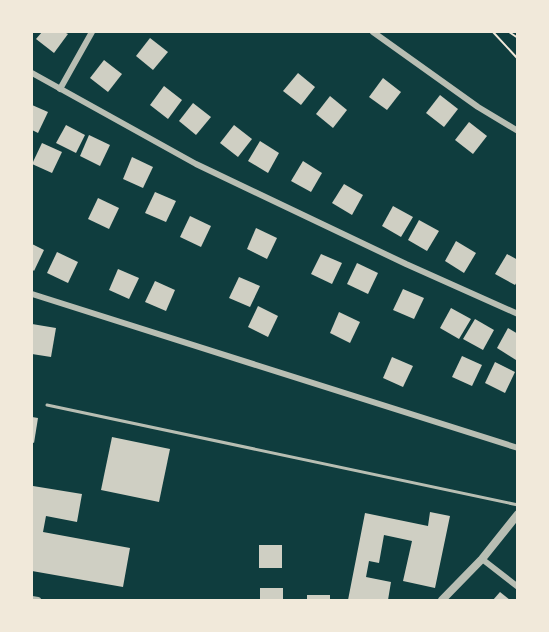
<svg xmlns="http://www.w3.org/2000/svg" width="549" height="632" viewBox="0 0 549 632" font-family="'Work Sans',sans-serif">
<rect width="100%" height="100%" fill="#0f3d3e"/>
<g fill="#cfcfc3">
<polygon points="42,32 64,32 68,34 54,53 36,39"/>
<polygon points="150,38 168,52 153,70 136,56"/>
<polygon points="104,60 122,74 108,92 90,78"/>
<polygon points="298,73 315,87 301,105 283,91"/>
<polygon points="383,78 401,92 387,110 369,97"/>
<polygon points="164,86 182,100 168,119 150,105"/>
<polygon points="440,95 458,109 444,127 426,113"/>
<polygon points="330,96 347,110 333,128 316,114"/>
<polygon points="193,103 211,117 196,135 179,121"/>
<polygon points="32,105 48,112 38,133 32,130"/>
<polygon points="469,122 487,136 473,154 455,140"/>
<polygon points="66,125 85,135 76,153 56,143"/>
<polygon points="234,125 252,139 238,157 220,143"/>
<polygon points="89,135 110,145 100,166 80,156"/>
<polygon points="260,141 279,153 268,173 248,161"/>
<polygon points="42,143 62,152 52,173 32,164"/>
<polygon points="132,157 153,167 143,188 123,179"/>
<polygon points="303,161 322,173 311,192 291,181"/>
<polygon points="344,184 363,195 352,215 332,203"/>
<polygon points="155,192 176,201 166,222 145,213"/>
<polygon points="98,198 119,208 109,229 88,219"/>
<polygon points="393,206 413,217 401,237 382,226"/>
<polygon points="190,216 211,226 201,247 180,237"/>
<polygon points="419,220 439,231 427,251 408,240"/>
<polygon points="256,228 277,238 267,259 247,249"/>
<polygon points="456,241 476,253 464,273 445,261"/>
<polygon points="32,244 44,250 34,271 32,269"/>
<polygon points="57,252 78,262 68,283 47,273"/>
<polygon points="321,254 342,263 332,284 311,274"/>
<polygon points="507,254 518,260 518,280 515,285 495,274"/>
<polygon points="357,263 378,273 368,294 347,284"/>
<polygon points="118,269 139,278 129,299 109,290"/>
<polygon points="239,277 260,286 250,307 229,298"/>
<polygon points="155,281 175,290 166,311 145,302"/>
<polygon points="403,289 424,298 414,319 393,310"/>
<polygon points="258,306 278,316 268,337 248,327"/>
<polygon points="451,308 471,319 459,339 440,328"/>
<polygon points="339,312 360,322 350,343 330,333"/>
<polygon points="475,319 494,330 483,350 463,339"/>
<polygon points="32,324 56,328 51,357 32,354"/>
<polygon points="508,328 518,334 516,360 497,348"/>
<polygon points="462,356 482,365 472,386 452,377"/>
<polygon points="392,357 413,366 403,387 383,378"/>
<polygon points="495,362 515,372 505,393 485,383"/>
<polygon points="32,417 38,418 34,443 32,442"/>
<polygon points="112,437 170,449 159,502 101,490"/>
<polygon points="33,486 82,494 77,522 46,516 43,532 130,548 123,587 32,571 32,496"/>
<polygon points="430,512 450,516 435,588 403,581 412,541 384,535 379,563 369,561 366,577 391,582 388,600 348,600 365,513 428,526"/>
<rect x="259" y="545" width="23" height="23"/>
<rect x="260" y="588" width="23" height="12"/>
<polygon points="500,592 510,600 493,600"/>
<rect x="307" y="595" width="23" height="5"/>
</g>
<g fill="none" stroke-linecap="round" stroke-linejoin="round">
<g stroke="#f1e9da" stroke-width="2">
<polyline points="493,32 518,59"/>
<polyline points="509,32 518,38"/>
</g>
<polyline stroke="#b8beb3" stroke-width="3" points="47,405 518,505"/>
<g stroke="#b8beb3" stroke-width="6">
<polyline points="373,32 478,107 518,131"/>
<polyline points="32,73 196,164 406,264 518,314"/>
<polyline points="60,89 92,32"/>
<polyline points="32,294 518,448"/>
<polyline points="482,559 518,587"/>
<polyline points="32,599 38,600"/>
</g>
<polyline stroke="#b8beb3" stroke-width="8" points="442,600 482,559 518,514"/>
</g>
<rect width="549" height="632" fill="none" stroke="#f1e9da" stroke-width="66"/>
</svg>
